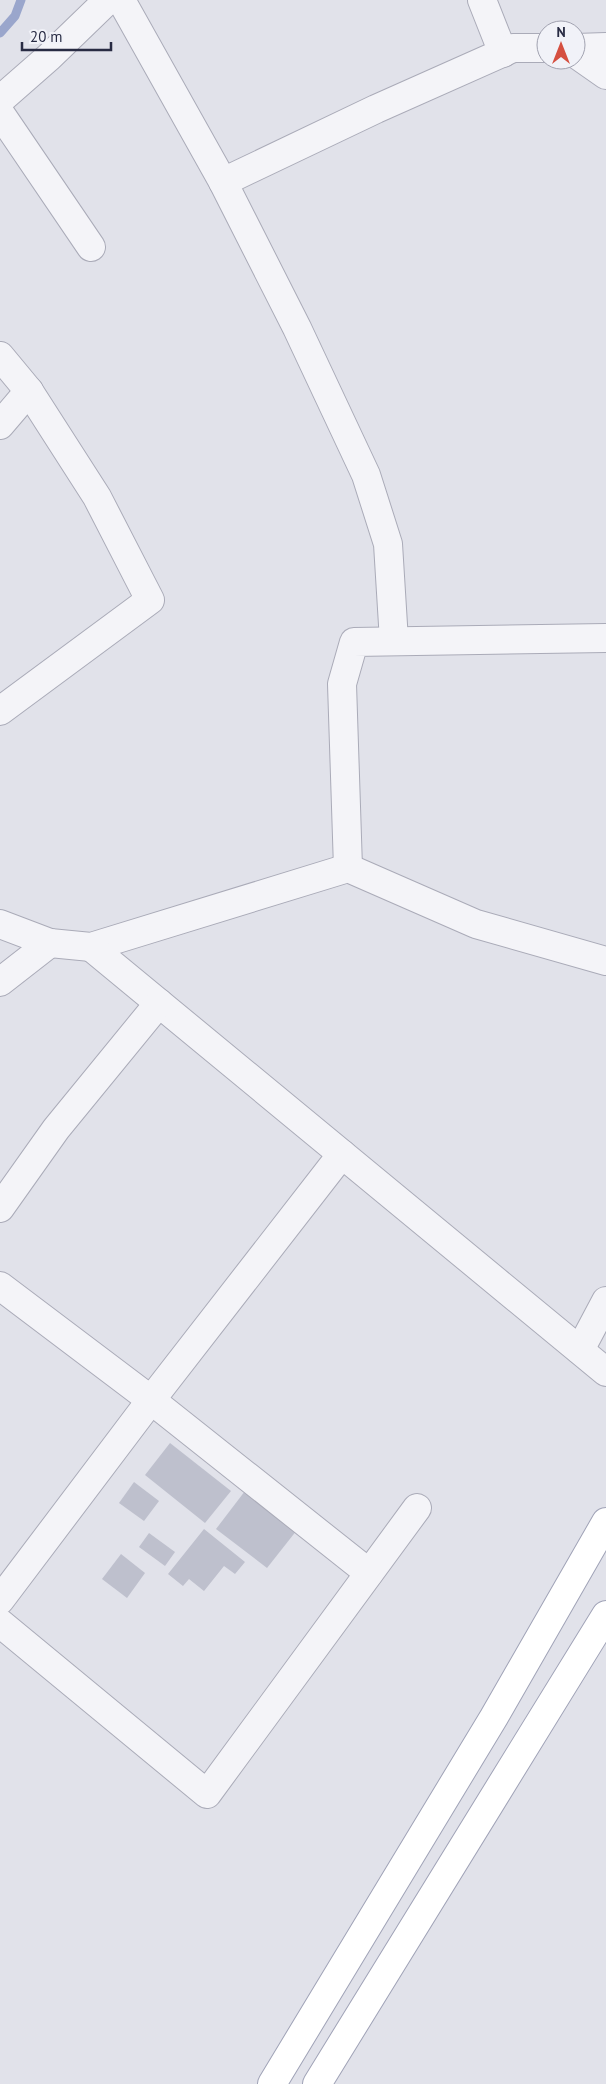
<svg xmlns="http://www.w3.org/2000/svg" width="606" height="2084" viewBox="0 0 606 2084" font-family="'PT Sans',sans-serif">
<rect width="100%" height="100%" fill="#e1e2ea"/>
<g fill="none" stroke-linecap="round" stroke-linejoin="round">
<polyline stroke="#9aa6cc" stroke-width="9" points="0,33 15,16 21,0"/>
</g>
<g fill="#bec0cd">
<polygon points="170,1443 231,1491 205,1523 145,1475"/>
<polygon points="134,1482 159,1501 144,1521 119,1503"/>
<polygon points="245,1491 297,1530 267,1568 216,1529"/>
<polygon points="204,1529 245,1562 235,1574 224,1566 204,1591 189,1579 183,1586 168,1574"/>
<polygon points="149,1533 175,1552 165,1566 139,1547"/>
<polygon points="121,1554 145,1573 127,1598 102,1579"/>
</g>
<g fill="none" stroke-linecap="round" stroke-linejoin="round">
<g stroke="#aaabb8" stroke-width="30">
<g id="minor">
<polyline points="121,0 223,182 297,328 366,475 388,544 394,641"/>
<polyline points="482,0 503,53"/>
<polyline points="576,48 606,47"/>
<polyline points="576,54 606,75"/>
<polyline points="0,100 49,57 108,0"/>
<polyline points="0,113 91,247"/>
<polyline points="223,182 376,109 513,48 546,48"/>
<polyline points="0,356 29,391 97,497 150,600 0,711"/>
<polyline points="0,425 29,391"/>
<polyline points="348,868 342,684 354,642 606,638"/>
<polyline points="0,924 50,943 91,947 348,868 476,924 606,961"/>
<polyline points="91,947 606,1372"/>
<polyline points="0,982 50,943"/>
<polyline points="0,1208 56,1129 159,1003"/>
<polyline points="0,1286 151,1400 369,1573"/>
<polyline points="580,1350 606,1301"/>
<polyline points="0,1600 151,1400 342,1154"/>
<polyline points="0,1623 207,1794 417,1508"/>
</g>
</g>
<g stroke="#a0a3b7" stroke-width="30">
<g id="primary">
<polyline points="272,2084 494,1717 606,1522"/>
<polyline points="317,2084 606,1615"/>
</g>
</g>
<use href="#minor" stroke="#f4f4f8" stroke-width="28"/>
<use href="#primary" stroke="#fff" stroke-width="28"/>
</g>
<g transform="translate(561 45)"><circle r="24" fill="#f1f2f8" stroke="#a1a2b0"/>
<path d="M0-4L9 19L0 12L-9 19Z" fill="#d54f40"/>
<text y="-8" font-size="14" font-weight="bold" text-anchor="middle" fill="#282b43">N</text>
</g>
<path d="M22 42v8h89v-8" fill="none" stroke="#282b43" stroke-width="2.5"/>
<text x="30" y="42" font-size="15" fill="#282b43" stroke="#f1f2f8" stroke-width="4" paint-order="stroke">20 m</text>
</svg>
